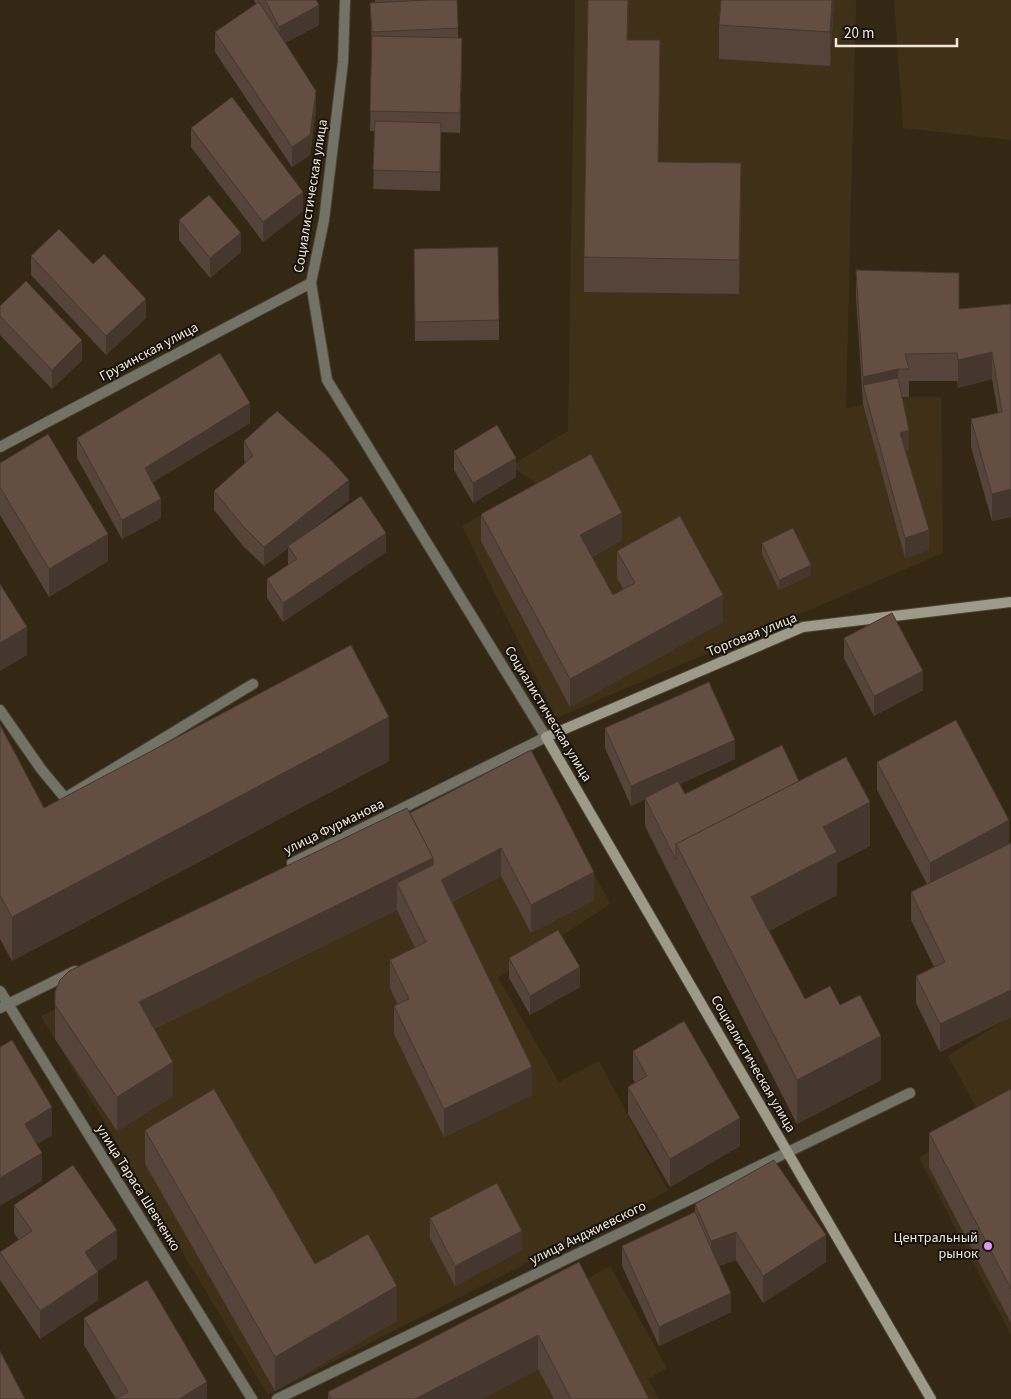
<svg xmlns="http://www.w3.org/2000/svg" width="1011" height="1399" viewBox="0 0 1011 1399" font-family="'Source Sans 3',sans-serif">
<rect width="100%" height="100%" fill="#342815"/>
<g fill="#403017">
<polygon points="575,0 856,0 846,408 909,397 941,397 943,553 556,718 462,526 536,483 510,466 568,431"/>
<polygon points="894,0 1011,0 1011,140 903,128"/>
<polygon points="538,766 610,904 498,978 559,1082 599,1061 668,1191 268,1395 41,1016"/>
<polygon points="1011,1016 1011,1335 919,1158 984,1121 948,1056"/>
<polygon points="610,1266 667,1368 648,1379 659,1399 372,1399"/>
</g>
<g fill="none" stroke-linecap="round" stroke-linejoin="round">
<g stroke="#4e4331" stroke-width="12">
<polyline id="lane" points="0,710 41,769 65,798 253,684"/>
</g>
<g stroke="#4e4331" stroke-width="12">
<g id="street">
<polyline points="0,447 311,283"/>
<polyline points="292,863 546,737 327,380 311,283 324,220 343,62 345,0"/>
<polyline points="0,991 252,1399"/>
<polyline points="0,1008 75,971"/>
<polyline points="277,1399 910,1093"/>
</g>
</g>
<g stroke="#4e4331" stroke-width="12">
<polyline id="secondary" points="931,1399 546,737 803,627 1011,602"/>
</g>
<use href="#lane" stroke="#737267" stroke-width="10"/>
<use href="#street" stroke="#737267" stroke-width="10"/>
<use href="#secondary" stroke="#9d9a89" stroke-width="10"/>
</g>
<g fill="#564339">
<polygon points="254,0 316,0 319,25 285,43 316,110 310,155 292,167 215,52 215,32 256,4"/>
<polygon points="375,0 413,0 458,28 458,38 462,58 460,133 441,132 440,191 373,189 375,131 370,131 372,52 370,3 375,2"/>
<polygon points="721,0 834,0 830,66 719,59 719,25"/>
<polygon points="628,40 660,75 658,162 741,197 739,294 584,292 584,257"/>
<polygon points="191,128 303,211 263,242 191,147"/>
<polygon points="179,220 241,252 210,278 179,240"/>
<polygon points="31,256 93,264 146,318 106,355 31,275"/>
<polygon points="414,268 499,320 499,340 415,341"/>
<polygon points="856,270 959,273 959,309 1011,304 1011,517 992,521 971,447 971,419 998,413 992,379 958,388 957,381 909,381 909,397 902,397 909,450 905,451 929,550 905,558 863,404 856,298"/>
<polygon points="0,306 82,360 52,389 0,335"/>
<polygon points="250,423 153,482 161,518 122,539 77,458 77,438"/>
<polygon points="244,441 349,500 306,534 386,552 283,622 267,598 267,579 288,565 288,548 264,566 243,546 214,510 214,491 245,463 244,460"/>
<polygon points="454,451 516,477 473,503 454,470"/>
<polygon points="0,463 108,561 49,597 0,515"/>
<polygon points="481,514 622,540 592,557 613,595 623,589 617,578 617,551 723,622 570,707 481,541"/>
<polygon points="762,543 811,575 779,590 762,554"/>
<polygon points="844,638 923,690 874,716 844,658"/>
<polygon points="0,725 44,808 389,761 12,961 0,939"/>
<polygon points="605,728 735,759 680,784 685,794 799,781 870,846 837,863 837,895 769,931 805,999 840,1005 881,1080 797,1124 676,888 645,826 645,799 631,806 605,748"/>
<polygon points="531,750 594,900 531,933 501,876 452,902 532,1095 444,1137 394,1034 394,1006 398,1005 390,988 390,960 415,948 397,910 154,1029 173,1096 117,1131 55,1039 55,1005 410,813"/>
<polygon points="877,762 1009,844 1011,843 1011,1017 940,1052 916,1003 916,976 934,967 911,920 911,892 927,884 877,790"/>
<polygon points="509,958 580,987 530,1015 509,978"/>
<polygon points="633,1051 740,1146 670,1187 628,1114 628,1087 635,1082 633,1079"/>
<polygon points="1011,1089 1011,1323 929,1167 929,1133"/>
<polygon points="145,1130 315,1264 397,1321 275,1391 145,1164"/>
<polygon points="695,1204 826,1262 763,1303 736,1260 719,1266 731,1312 659,1346 622,1266 622,1246 695,1212"/>
<polygon points="14,1205 117,1258 97,1271 98,1300 40,1339 0,1280 0,1252 19,1240 14,1233"/>
<polygon points="430,1218 522,1250 455,1286 430,1238"/>
<polygon points="579,1262 649,1399 554,1399 538,1369 482,1399 328,1399 328,1392"/>
<polygon points="84,1318 207,1399 116,1399 84,1345"/>
</g>
<g fill="#46372e">
<polygon points="628,0 629,0 627,75"/>
<polygon points="832,0 834,0 830,66 830,32"/>
<polygon points="319,5 319,25 279,46 279,27"/>
<polygon points="462,38 462,58 460,133 460,113"/>
<polygon points="660,40 660,75 658,196 658,162"/>
<polygon points="316,91 316,110 310,155 292,167 292,147"/>
<polygon points="441,123 441,142 440,191 440,172"/>
<polygon points="741,163 741,197 739,294 739,260"/>
<polygon points="303,192 303,211 263,242 263,222"/>
<polygon points="241,233 241,252 210,278 210,258"/>
<polygon points="146,299 146,318 106,355 106,336"/>
<polygon points="82,340 82,360 52,389 52,370"/>
<polygon points="992,352 992,379 958,388 958,360"/>
<polygon points="898,369 898,397 863,385 863,377"/>
<polygon points="250,403 250,423 145,487 145,468"/>
<polygon points="909,430 909,450 900,453 900,433"/>
<polygon points="516,458 516,477 473,503 473,483"/>
<polygon points="349,480 349,500 288,547 288,546 288,548 264,566 264,547"/>
<polygon points="1011,489 1011,517 992,521 992,494"/>
<polygon points="161,499 161,518 122,539 122,520"/>
<polygon points="622,513 622,540 580,563 580,535"/>
<polygon points="929,530 929,550 905,558 905,538"/>
<polygon points="386,533 386,552 283,622 283,603"/>
<polygon points="108,534 108,561 49,597 49,569"/>
<polygon points="811,565 811,575 779,590 779,580"/>
<polygon points="723,595 723,622 570,707 570,679"/>
<polygon points="27,627 27,655 0,671 0,643"/>
<polygon points="923,671 923,690 874,716 874,696"/>
<polygon points="389,717 389,761 12,961 12,917"/>
<polygon points="735,740 735,759 631,806 631,786"/>
<polygon points="870,802 870,846 837,863 837,895 751,940 751,897 823,827"/>
<polygon points="1009,820 1009,848 930,890 930,863"/>
<polygon points="501,848 501,876 441,907 441,880"/>
<polygon points="433,858 433,892 397,883 397,910 139,1036 139,1002"/>
<polygon points="594,872 594,900 531,933 531,905"/>
<polygon points="580,967 580,987 530,1015 530,996"/>
<polygon points="1011,990 1011,1017 940,1052 940,1024"/>
<polygon points="881,1036 881,1080 797,1124 797,1080"/>
<polygon points="173,1062 173,1096 117,1131 117,1097"/>
<polygon points="532,1067 532,1095 444,1137 444,1109"/>
<polygon points="52,1107 52,1135 25,1152 25,1124"/>
<polygon points="740,1118 740,1146 670,1187 670,1159"/>
<polygon points="42,1153 42,1181 0,1206 0,1178"/>
<polygon points="117,1230 117,1258 85,1280 85,1252"/>
<polygon points="522,1231 522,1250 455,1286 455,1266"/>
<polygon points="736,1232 736,1260 711,1268 711,1241"/>
<polygon points="826,1235 826,1262 763,1303 763,1276"/>
<polygon points="98,1272 98,1300 40,1339 40,1311"/>
<polygon points="397,1286 397,1321 275,1391 275,1357"/>
<polygon points="731,1293 731,1312 659,1346 659,1327"/>
<polygon points="538,1335 538,1369 482,1399 415,1399"/>
<polygon points="207,1382 207,1399 179,1399"/>
</g>
<g fill="#644e42" stroke="#46372e">
<polygon points="265,0 316,0 319,5 279,27"/>
<polygon points="427,0 457,0 458,28 372,32 370,3"/>
<polygon points="588,0 628,0 627,40 660,40 658,162 741,163 739,260 584,257"/>
<polygon points="721,0 832,0 830,32 719,25"/>
<polygon points="259,2 316,91 310,135 292,147 215,32"/>
<polygon points="372,36 462,38 460,113 370,111"/>
<polygon points="232,97 303,192 263,222 191,128"/>
<polygon points="375,121 441,123 440,172 373,170"/>
<polygon points="209,195 241,233 210,258 179,220"/>
<polygon points="59,229 93,264 104,254 146,299 106,336 31,256"/>
<polygon points="498,247 499,320 415,322 414,249"/>
<polygon points="856,270 959,273 959,309 1011,304 1011,489 992,494 971,419 1002,412 992,352 958,360 957,353 905,354 909,369 898,369 863,377"/>
<polygon points="26,281 82,340 52,370 0,316 0,306"/>
<polygon points="220,353 250,403 145,468 161,499 122,520 77,438"/>
<polygon points="898,378 909,430 900,433 929,530 905,538 863,385"/>
<polygon points="277,411 328,457 349,480 264,547 243,526 214,491 253,456 244,441"/>
<polygon points="497,425 516,458 473,483 454,451"/>
<polygon points="48,434 108,534 49,569 0,487 0,463"/>
<polygon points="591,454 622,513 580,535 613,595 635,583 617,551 680,516 723,595 570,679 481,514"/>
<polygon points="361,496 386,533 283,603 267,579 297,559 288,546"/>
<polygon points="793,528 811,565 779,580 762,543"/>
<polygon points="0,584 27,627 0,643"/>
<polygon points="892,613 923,671 874,696 844,638"/>
<polygon points="351,645 389,717 12,917 0,895 0,725 44,808"/>
<polygon points="709,682 735,740 631,786 605,728"/>
<polygon points="956,720 1009,820 930,863 877,762"/>
<polygon points="782,745 799,781 676,844 676,860 645,798 678,781 685,794"/>
<polygon points="531,750 594,872 531,905 501,848 441,880 532,1067 444,1109 394,1006 409,999 390,960 426,942 397,883 433,865 433,858 410,813"/>
<polygon points="846,757 870,802 823,827 837,852 751,897 805,999 830,986 840,1005 860,995 881,1036 797,1080 676,844"/>
<polygon points="407,808 433,858 139,1002 173,1062 117,1097 55,1005 55,992 60,980 69,971"/>
<polygon points="1011,843 1011,990 940,1024 916,976 945,962 911,892"/>
<polygon points="558,930 580,967 530,996 509,958"/>
<polygon points="684,1021 740,1118 670,1159 628,1087 647,1076 633,1051"/>
<polygon points="12,1040 52,1107 25,1124 42,1153 0,1178 0,1047"/>
<polygon points="214,1089 315,1264 368,1234 397,1286 275,1357 145,1130"/>
<polygon points="1011,1089 1011,1289 929,1133"/>
<polygon points="774,1160 826,1235 763,1276 736,1232 711,1241 695,1204"/>
<polygon points="73,1165 117,1230 85,1252 98,1272 40,1311 0,1252 32,1231 14,1205"/>
<polygon points="497,1183 522,1231 455,1266 430,1218"/>
<polygon points="695,1212 731,1293 659,1327 622,1246"/>
<polygon points="579,1262 649,1399 571,1399 538,1335 415,1399 331,1399 328,1392"/>
<polygon points="147,1280 207,1382 179,1399 115,1399 128,1392 84,1318"/>
<polygon points="0,1351 25,1399 0,1399"/>
</g>
<circle fill="#da9af6" stroke="#17120a" stroke-width="2" cx="988" cy="1246" r="5"/>
<g text-anchor="middle" dominant-baseline="central" stroke-width="4" stroke-linejoin="round" paint-order="stroke">
<g font-size="14" fill="#f1e8dd" stroke="#17120a">
<text transform="translate(311 196) rotate(-81)">Социалистическая улица</text>
<text transform="translate(149 352) rotate(-28)">Грузинская улица</text>
<text transform="translate(752 635) rotate(-22)">Торговая улица</text>
<text transform="translate(548 714) rotate(59)">Социалистическая улица</text>
<text transform="translate(334 827) rotate(-26)">улица Фурманова</text>
<text transform="translate(753 1064) rotate(60)">Социалистическая улица</text>
<text transform="translate(138 1188) rotate(58)">улица Тараса Шевченко</text>
<text transform="translate(588 1233) rotate(-26)">улица Анджиевского</text>
</g>
<g font-size="14" fill="#f1e8dd" stroke="#17120a" text-anchor="end">
<text x="978" y="1238">Центральный<tspan x="978" dy="16">рынок</tspan></text>
</g>
</g>
<path d="M836 38v8h121v-8" fill="none" stroke="#f1e8dd" stroke-width="2.5"/>
<text x="844" y="38" font-size="15" fill="#f1e8dd" stroke="#17120a" stroke-width="4" paint-order="stroke">20 m</text>
</svg>
